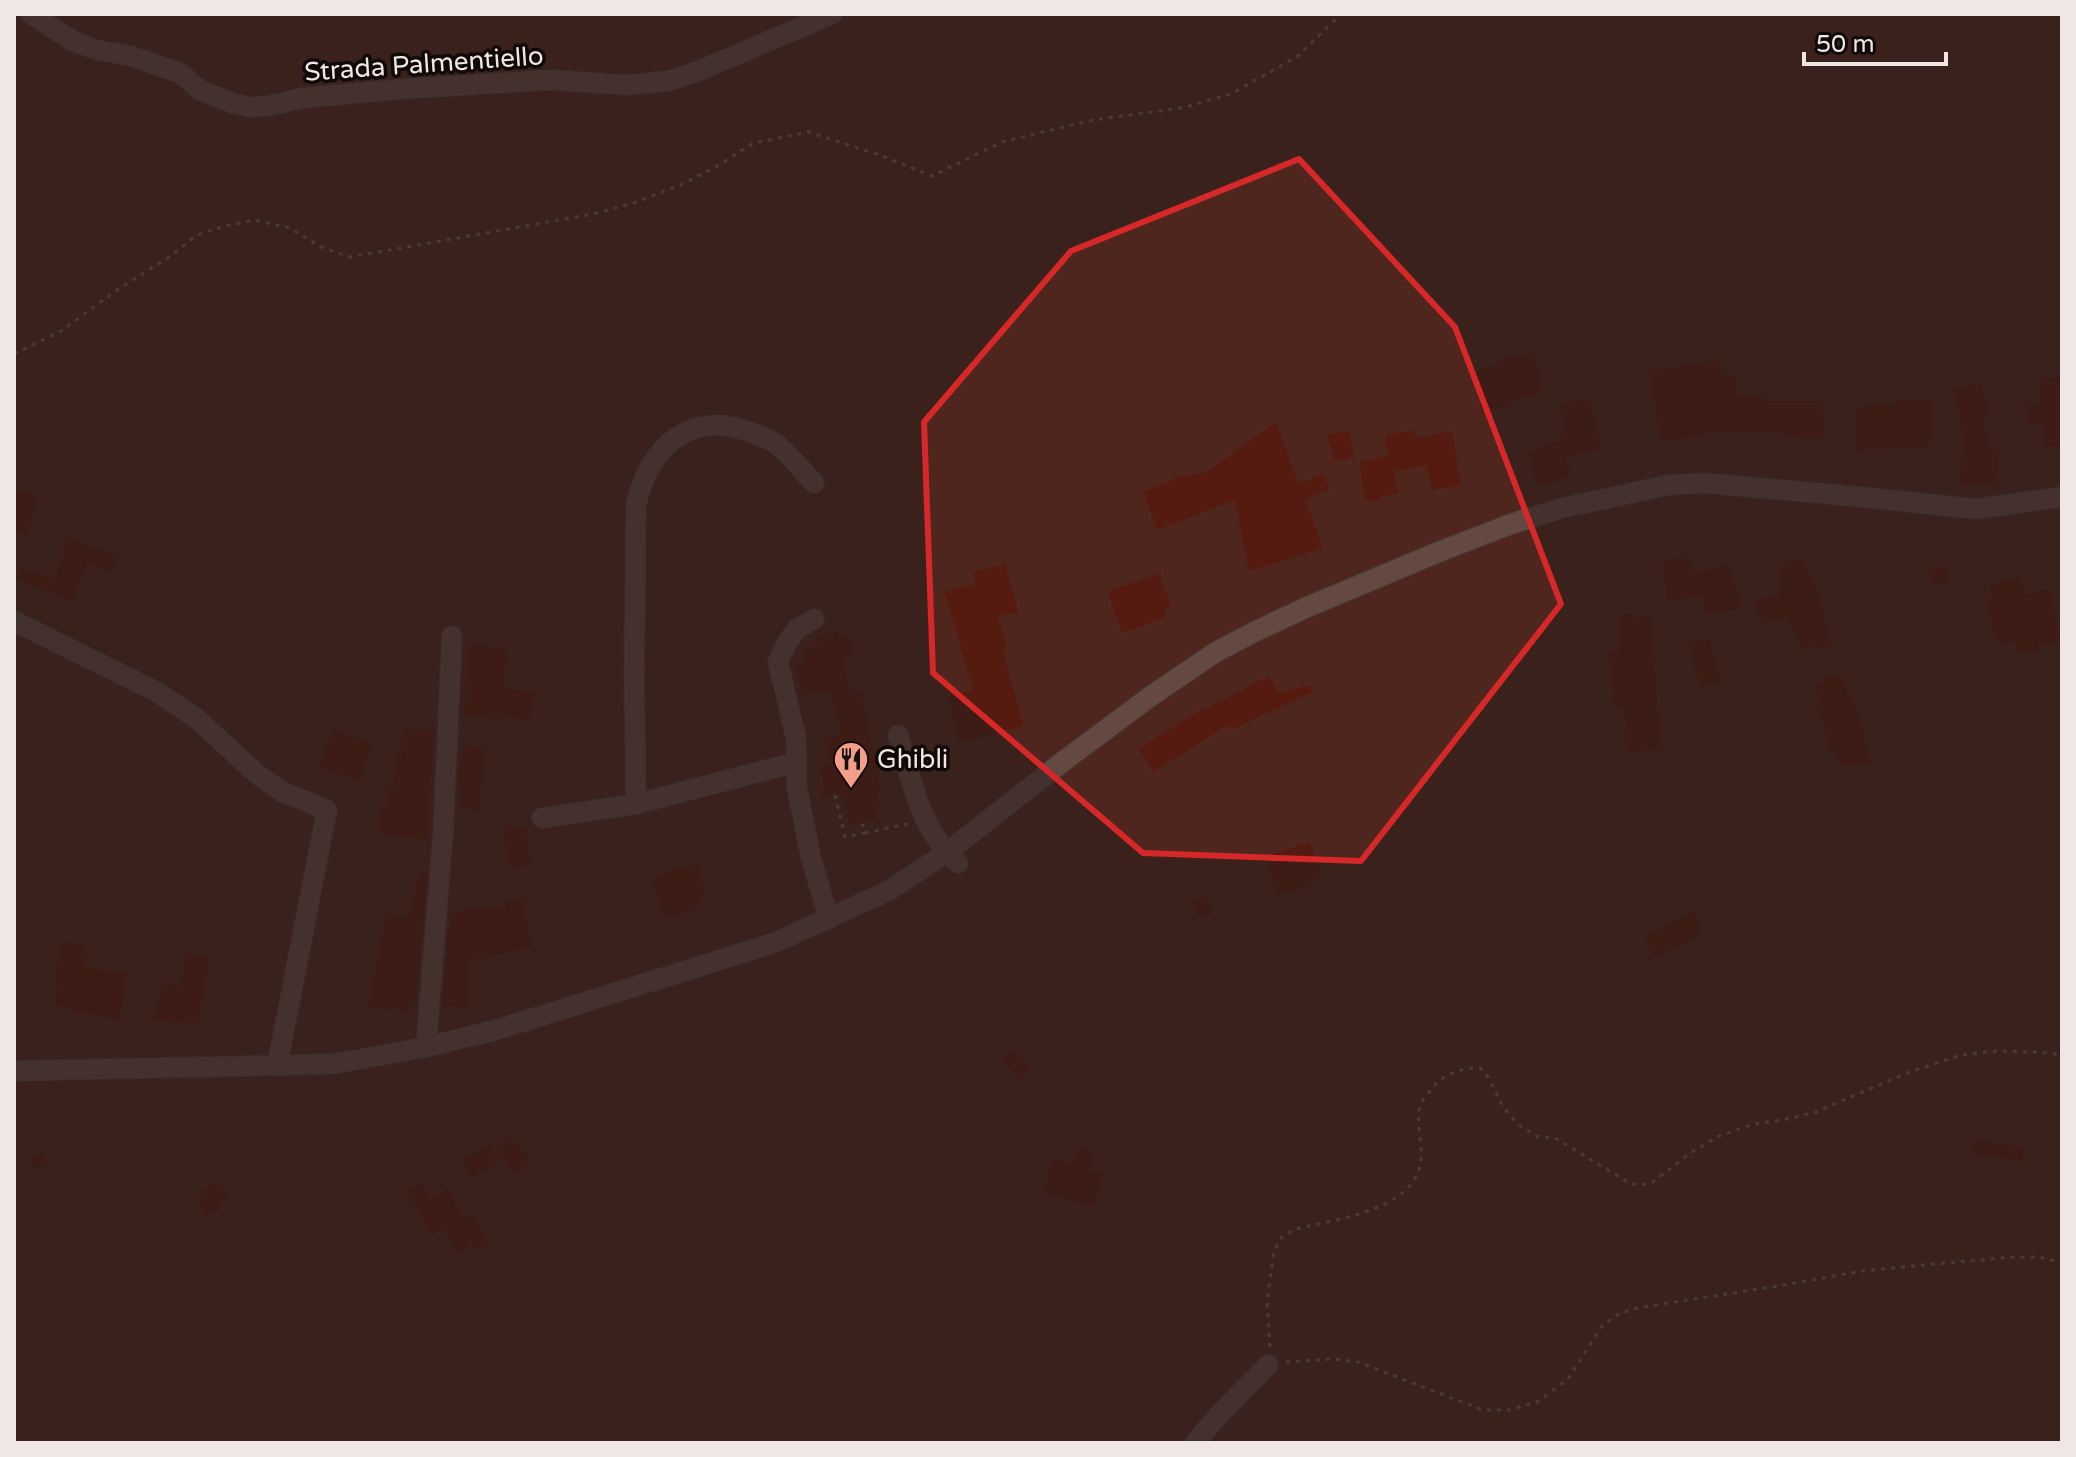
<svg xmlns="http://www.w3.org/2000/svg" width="2076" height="1457" viewBox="0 0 2076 1457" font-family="'Varela Round',sans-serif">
<rect width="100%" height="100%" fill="#2a1e1b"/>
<rect fill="#4f261e" x="14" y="14" width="2048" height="1429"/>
<g fill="#551b10">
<polygon points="1534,352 1542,393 1509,402 1510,406 1482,413 1472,372 1501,364 1500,360"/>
<polygon points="1720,361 1722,376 1736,375 1738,395 1763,395 1763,401 1822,401 1825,438 1786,437 1786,433 1701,433 1702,436 1662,442 1648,370"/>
<polygon points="2062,377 2062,446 2046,447 2043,424 2028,426 2026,406 2041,404 2039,379"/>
<polygon points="1982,383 1989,417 1983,419 1989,447 1998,447 1997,485 1960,485 1962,453 1966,453 1954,388"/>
<polygon points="1589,397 1601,448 1566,457 1571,477 1538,486 1528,453 1541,449 1540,446 1563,440 1560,433 1567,432 1560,405"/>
<polygon points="1895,400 1934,400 1930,448 1857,450 1856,407 1895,404"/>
<polygon points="1276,422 1299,484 1323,474 1330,489 1305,499 1323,548 1249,571 1235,500 1157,530 1144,492 1179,477 1207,472"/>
<polygon points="1348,430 1355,457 1334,462 1328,435"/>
<polygon points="1414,430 1416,438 1452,431 1461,485 1432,490 1427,465 1394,471 1398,493 1380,497 1380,501 1365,501 1360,462 1388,456 1385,435"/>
<polygon points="14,489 38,495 27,534 14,529"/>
<polygon points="66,536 117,557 111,573 88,563 72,601 17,579 21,568 53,579 65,552 61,550"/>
<polygon points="1686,557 1686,561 1690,560 1694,572 1728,565 1743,608 1707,614 1701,595 1667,602 1661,561"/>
<polygon points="1803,557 1811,579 1813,578 1827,620 1824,621 1833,645 1814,650 1813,647 1802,649 1796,633 1792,634 1787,616 1762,624 1754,601 1780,594 1778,586 1783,584 1777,569 1785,566 1784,563"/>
<polygon points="1005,564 1018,612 998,616 1007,650 1003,651 1023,725 960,743 948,697 973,690 945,592 976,584 973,572"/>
<polygon points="1946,566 1949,582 1932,585 1928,569"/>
<polygon points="1160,573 1171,607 1164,609 1166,617 1122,633 1108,592"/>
<polygon points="2020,577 2025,595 2049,589 2062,641 2038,646 2039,650 2019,654 2015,640 1997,644 1986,601 1992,599 1989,585"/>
<polygon points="1634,613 1635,617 1650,614 1662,750 1627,753 1624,706 1615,707 1609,652 1620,650 1618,616"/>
<polygon points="838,631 840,637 848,635 852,656 843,659 851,695 861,692 880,785 876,820 850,826 841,794 823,798 822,766 831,764 825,738 841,734 830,690 802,695 795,666 805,664 802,649 819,646 817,636"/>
<polygon points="1710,638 1721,681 1700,687 1689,643"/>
<polygon points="469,644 507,648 503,688 534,692 530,721 500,717 500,719 464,716"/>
<polygon points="1841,674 1849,696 1851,695 1865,737 1863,738 1872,762 1852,767 1852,764 1841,766 1834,750 1831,751 1816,703 1821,701 1815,686 1823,683 1822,680"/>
<polygon points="1269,676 1279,693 1310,685 1312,692 1231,730 1228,725 1153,772 1139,749 1202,709 1202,711"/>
<polygon points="403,729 434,731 427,838 379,834 381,807 387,807 388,788 394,789 396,753 401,755"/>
<polygon points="334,730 373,744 359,781 318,766"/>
<polygon points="463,746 484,748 480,810 460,809 461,790 458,789 458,782"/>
<polygon points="502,826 525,828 531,864 510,868"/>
<polygon points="1310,842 1322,877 1307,882 1308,885 1278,896 1265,857"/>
<polygon points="697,864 705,898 700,900 701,905 691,907 691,911 663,918 652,877"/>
<polygon points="420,870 427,874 416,1003 411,1003 410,1011 368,1007 387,912 408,918"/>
<polygon points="1206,896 1212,913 1197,917 1192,900"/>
<polygon points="522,898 532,948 487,956 486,959 468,960 467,1008 442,1005 450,912 506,906 505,903"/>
<polygon points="1696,911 1700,936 1654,958 1644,938"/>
<polygon points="64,942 83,945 82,949 87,950 85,967 126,973 120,1019 70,1012 71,1009 54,1006 59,982 55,981 60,946 64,947"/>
<polygon points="186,953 210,957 198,1021 192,1024 154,1020 163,982 181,985"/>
<polygon points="1012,1050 1031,1069 1020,1080 1001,1061"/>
<polygon points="512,1139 530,1158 515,1173 497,1153"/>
<polygon points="1976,1139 2025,1148 2022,1162 1973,1153"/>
<polygon points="489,1145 499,1162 472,1177 462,1160"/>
<polygon points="1078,1148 1093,1152 1089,1170 1102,1174 1094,1206 1043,1193 1052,1158 1074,1164"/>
<polygon points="44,1152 48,1166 33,1170 30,1156"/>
<polygon points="219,1181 228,1199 220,1203 222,1207 204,1217 199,1200 203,1197 201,1191"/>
<polygon points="422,1183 430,1198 448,1188 464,1218 472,1213 489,1243 476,1250 472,1244 458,1253 443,1229 431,1235 407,1191"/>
</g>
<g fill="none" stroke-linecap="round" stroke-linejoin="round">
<g stroke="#463a37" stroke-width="22">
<g id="minor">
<polyline points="31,14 73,41 97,50 131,56 180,73 200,90 235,104 249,107 268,106 303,98 402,89 551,80 627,85 668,81 696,72 832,14"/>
<polyline points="814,619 797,629 786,644 778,662 796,738 797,788 811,858 829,919"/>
<polyline points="14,621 157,692 196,718 257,774 281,791 327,810 277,1066"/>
<path d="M898 735C911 779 921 832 958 863"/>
<path d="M636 804 634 675 636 506C648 447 691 408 752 433 759 436 769 438 775 443 788 452 802 471 814 483"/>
<polyline points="542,818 636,804 797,762"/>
<polyline points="426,1047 443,833 452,636"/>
<polyline points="14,1071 334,1064 426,1047 496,1030 774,943 888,891 946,853 1065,760 1151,696 1216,652 1254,632 1305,608 1441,551 1511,524 1562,508 1669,485 1704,483 1851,496 1976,509 2062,497"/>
<polyline points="1195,1443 1217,1417 1268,1365"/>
</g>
</g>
<g stroke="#6a5f5d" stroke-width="3" stroke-dasharray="4 6" stroke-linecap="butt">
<polyline points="14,354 61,331 117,290 169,257 197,235 221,227 254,220 290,228 321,247 350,257 593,214 637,202 685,183 719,165 753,143 808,132 877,154 932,176 1002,142 1093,120 1182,108 1231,94 1298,56 1341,14"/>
<polyline points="835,795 845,837 865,833 862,824"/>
<polyline points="865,833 908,824"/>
<path d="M1270 1347 1267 1300 1274 1251 1281 1238 1293 1230C1329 1220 1389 1214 1412 1183 1430 1160 1416 1136 1419 1111 1420 1100 1429 1093 1435 1085 1447 1072 1463 1068 1480 1068L1488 1077 1503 1107 1519 1125 1538 1137 1555 1138 1631 1184 1642 1185 1653 1182 1689 1154 1719 1136 1754 1124 1783 1120 1816 1112 1907 1073 1961 1055 1997 1051 2039 1052 2062 1055"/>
<polyline points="1286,1362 1334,1359 1358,1362 1483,1410 1509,1410 1537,1402 1568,1379 1602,1326 1620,1313 1642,1307 1772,1287 1862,1271 2010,1257 2039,1257 2062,1263"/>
</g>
<use href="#minor" stroke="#644842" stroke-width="20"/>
</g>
<path d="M0 0H2076V1457H0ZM1299 159 1455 327 1561 604 1361 861 1143 853 933 673 924 422 1071 251Z" fill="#2a1e1b" fill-opacity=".55" fill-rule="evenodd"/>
<path fill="none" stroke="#d62828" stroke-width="6" stroke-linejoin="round" d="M1299 159 1455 327 1561 604 1361 861 1143 853 933 673 924 422 1071 251Z"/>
<defs>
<g id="restaurant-pin" transform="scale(1.8)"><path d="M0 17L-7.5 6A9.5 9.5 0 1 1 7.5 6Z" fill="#f49e8a" stroke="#0f0908"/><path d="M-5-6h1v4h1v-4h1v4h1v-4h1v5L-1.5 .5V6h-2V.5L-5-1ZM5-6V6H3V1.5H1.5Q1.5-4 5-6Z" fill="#111"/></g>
</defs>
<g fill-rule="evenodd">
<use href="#restaurant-pin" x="851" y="759"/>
</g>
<g text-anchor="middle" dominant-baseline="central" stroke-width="7" stroke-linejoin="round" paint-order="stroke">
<g font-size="26" fill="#f0e7e5" stroke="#0f0908">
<text transform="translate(424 64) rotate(-4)">Strada Palmentiello</text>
</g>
<g font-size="26" fill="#f0e7e5" stroke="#0f0908" text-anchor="start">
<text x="877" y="759">Ghibli</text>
</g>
</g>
<rect width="2076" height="1457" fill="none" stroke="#f0e7e5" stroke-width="32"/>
<path d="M1804 52v12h142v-12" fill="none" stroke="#f0e7e5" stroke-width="4"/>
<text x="1816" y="52" font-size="24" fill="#f0e7e5" stroke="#0f0908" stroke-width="6" paint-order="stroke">50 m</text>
</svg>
